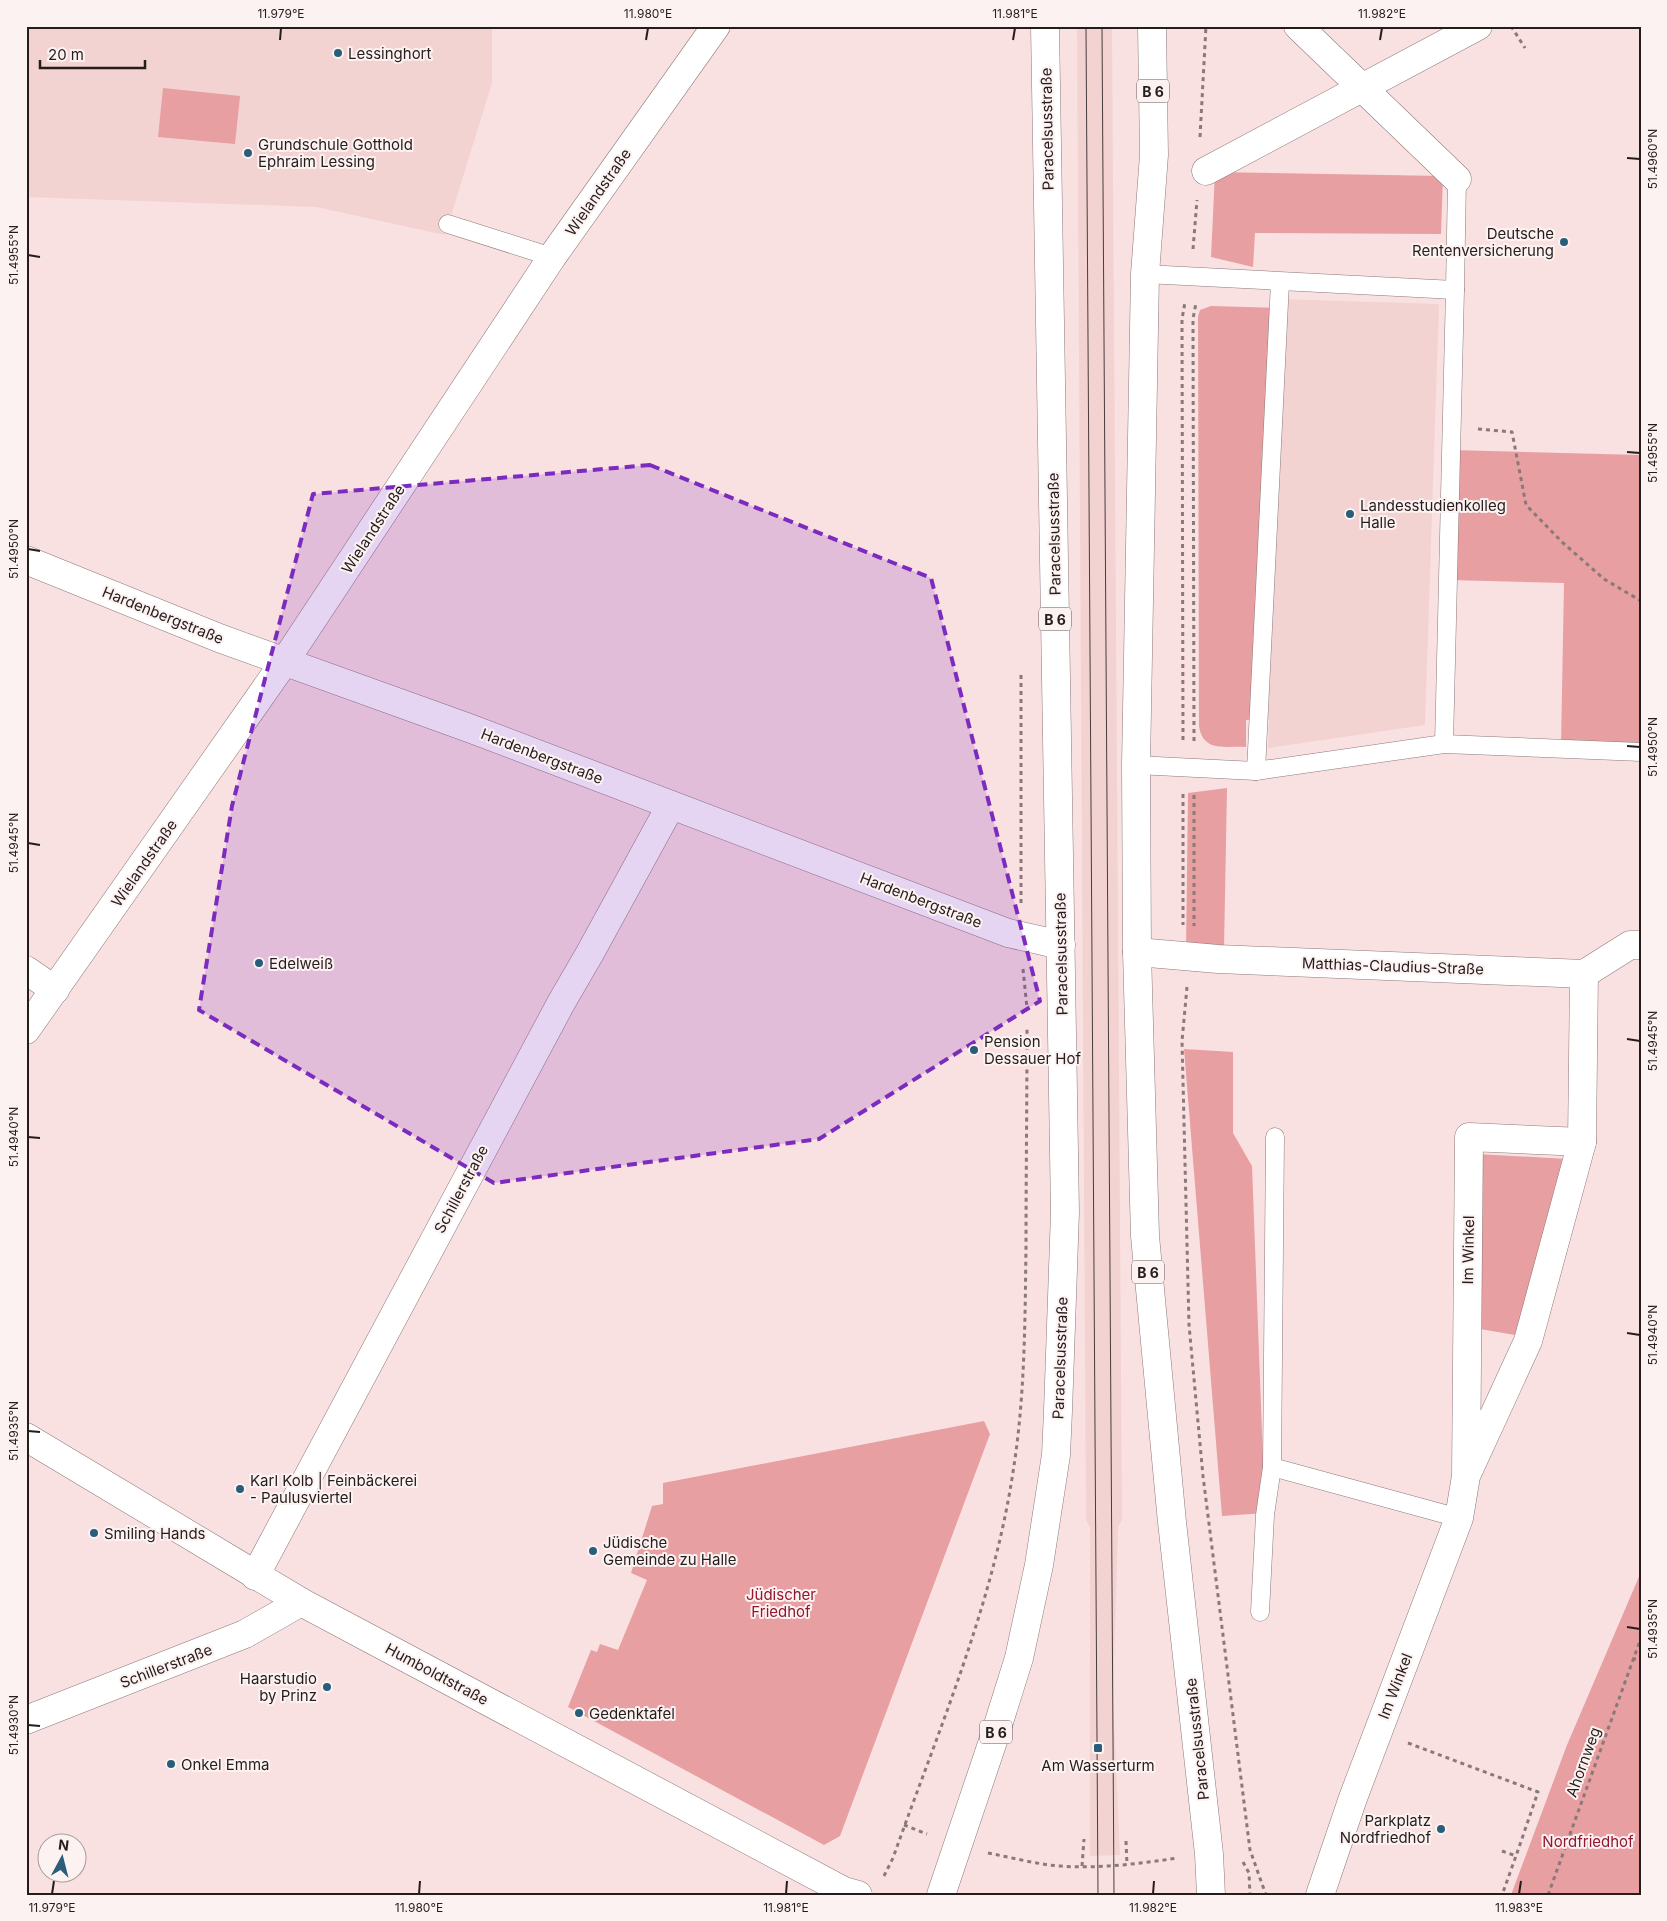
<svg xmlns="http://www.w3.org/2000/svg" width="1667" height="1921" viewBox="0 0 1667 1921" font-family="Inter,sans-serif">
<rect width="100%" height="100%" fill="#fae1e1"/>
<g fill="#f3d2d2">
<polygon points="26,26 492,26 492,83 445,235 316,207 26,197"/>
<polygon points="1077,26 1112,26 1122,1520 1118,1527 1113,1699 1120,1855 1090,1856 1090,1527 1086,1520"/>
<polygon points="1279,299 1439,304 1425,725 1268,748 1269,720 1258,720"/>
</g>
<g fill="#e79fa1">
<polygon points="163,88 240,96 235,144 158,137"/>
<polygon points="1215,172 1443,176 1441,234 1255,233 1253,267 1211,257"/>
<path d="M1211 306 1279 308 1258 720H1246V747C1224 746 1203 752 1199 726L1198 316 1200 310Z"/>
<polygon points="1452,450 1641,455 1641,749 1561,745 1564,583 1450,580"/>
<polygon points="1227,788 1224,949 1186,950 1188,793"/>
<polygon points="1184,1049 1233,1052 1233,1133 1252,1166 1265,1513 1222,1516"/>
<polygon points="1477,1154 1568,1159 1515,1335 1474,1328"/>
<polygon points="984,1421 990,1434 840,1836 824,1845 568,1707 591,1650 597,1652 600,1644 618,1650 647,1580 631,1573 652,1506 663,1504 663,1483"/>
<polygon points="1641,1572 1641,1895 1511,1895 1567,1745"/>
</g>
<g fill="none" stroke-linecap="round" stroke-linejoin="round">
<g stroke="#8e7879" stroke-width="19">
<g id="lane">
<polyline points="448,224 552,257"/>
<polyline points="1145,274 1455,290 1457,179"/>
<polyline points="1444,744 1455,290"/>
<polyline points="1136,765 1256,771 1444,744 1641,752"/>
<polyline points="1256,771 1280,282"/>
<polyline points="1275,1137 1272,1467 1459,1518"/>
<polyline points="1260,1612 1265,1515 1272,1467"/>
</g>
</g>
<g stroke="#8e7879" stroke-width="29">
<g id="street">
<polyline points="1298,26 1457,179"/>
<polyline points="1206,171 1478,26"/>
<polyline points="26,560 219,638 469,728 1008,933 1061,945"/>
<polyline points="1137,952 1218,959 1584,974 1630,945 1641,945"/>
<polyline points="26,970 55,990"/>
<polyline points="26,1030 285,661 552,257 716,26"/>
<polyline points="1582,1142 1584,974"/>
<polyline points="26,1437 301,1602 844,1891 858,1895"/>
<polyline points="255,1576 561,1003 590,953 671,805"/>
<polyline points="26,1720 245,1634 301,1602"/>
<polyline points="1320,1895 1353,1798 1459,1518 1466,1476 1469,1137 1582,1142 1528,1341 1466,1476"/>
</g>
</g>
<g stroke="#8e7879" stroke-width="29">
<g id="primary">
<polyline points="1152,26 1154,155 1145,274 1136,765 1137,952 1145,1236 1172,1522 1209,1854 1211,1895"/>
<polyline points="941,1895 993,1741 1019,1658 1039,1565 1056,1455 1058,1411 1065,1212 1045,26"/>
</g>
</g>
<g stroke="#897979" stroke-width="3" stroke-dasharray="4 4" stroke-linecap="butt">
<polyline points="1511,26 1525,48"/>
<polyline points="1200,137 1206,26"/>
<polyline points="1193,249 1197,200"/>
<polyline points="1478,429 1512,432 1526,505 1562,542 1604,579 1641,601"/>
<polyline points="1183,740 1182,319 1185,302"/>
<polyline points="1194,741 1193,319 1196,303"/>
<polyline points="1183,794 1183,925"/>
<polyline points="1194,795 1194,926"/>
<polyline points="1021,903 1021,674"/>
<polyline points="1023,969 1027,1008"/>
<polyline points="1187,987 1182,1041 1189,1325 1203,1476 1250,1850 1266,1895"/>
<polyline points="1632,1659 1641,1659"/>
<polyline points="1408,1743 1538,1792 1516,1856"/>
<polyline points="904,1825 927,1834"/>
<polyline points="1126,1841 1127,1865"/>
<polyline points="1502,1851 1516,1856 1502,1895"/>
<path d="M988 1853C1008 1857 1029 1862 1049 1865 1092 1870 1136 1864 1178 1858"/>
<polyline points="1243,1862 1249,1873 1250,1895"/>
<polyline points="1082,1866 1084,1839"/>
<path d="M884 1876 893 1858C938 1731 993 1605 1013 1472 1025 1397 1025 1322 1026 1246 1026 1174 1027 1101 1027 1029"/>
<polyline points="1548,1895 1641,1638"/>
</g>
<use href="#lane" stroke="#fff" stroke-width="18"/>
<use href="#street" stroke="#fff" stroke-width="28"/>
<use href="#primary" stroke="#fff" stroke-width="28"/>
<g stroke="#483c3c" stroke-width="1">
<polyline points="1086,26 1098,1895"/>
<polyline points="1102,26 1114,1895"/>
</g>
</g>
<path fill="#7b2cbf" fill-opacity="0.2" stroke="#7b2cbf" stroke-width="4" stroke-dasharray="10 6" stroke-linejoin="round" d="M650 465 931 578 1040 1001 819 1139 494 1183 199 1010 232 806 313 494Z"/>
<path fill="none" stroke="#251c1c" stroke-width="2" d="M280 40 281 28M646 40 648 28M1013 40 1015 28M1380 40 1382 28M1627 158 1640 159M28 255 40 257M1627 452 1640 453M28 549 40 551M1627 746 1640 747M28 843 40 845M1627 1039 1640 1041M28 1137 40 1138M1627 1333 1640 1335M28 1431 40 1432M1627 1627 1640 1629M28 1725 40 1726M52 1894 54 1881M419 1894 420 1881M786 1894 787 1881M1153 1894 1154 1881M1519 1894 1521 1881"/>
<g fill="#2a5d7a" stroke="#fdf2f2" stroke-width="2">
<circle cx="338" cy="53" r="5"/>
<circle cx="248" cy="153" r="5"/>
<circle cx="1564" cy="242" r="5"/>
<circle cx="1350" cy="514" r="5"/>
<circle cx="259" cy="963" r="5"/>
<circle cx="974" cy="1050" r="5"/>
<circle cx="240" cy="1489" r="5"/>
<circle cx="94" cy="1533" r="5"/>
<circle cx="593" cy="1551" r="5"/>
<circle cx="327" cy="1687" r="5"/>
<circle cx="579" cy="1713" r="5"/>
<rect x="1093" y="1743" width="10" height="10" rx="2.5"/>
<circle cx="171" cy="1764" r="5"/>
<circle cx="1441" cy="1829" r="5"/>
</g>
<g text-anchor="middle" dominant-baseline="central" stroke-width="4" stroke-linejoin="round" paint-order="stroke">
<g fill="#fdf2f2" stroke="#665c5c" stroke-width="1">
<rect x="1137" y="79.5" width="32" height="23" rx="4"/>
<rect x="1039" y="607.5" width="32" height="23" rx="4"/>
<rect x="1132" y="1260.5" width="32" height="23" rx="4"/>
<rect x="980" y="1720.5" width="32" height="23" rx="4"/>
</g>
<g font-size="14" font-weight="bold" fill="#251c1c">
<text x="1153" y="91">B 6</text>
<text x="1055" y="619">B 6</text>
<text x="1148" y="1272">B 6</text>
<text x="996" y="1732">B 6</text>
</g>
<g font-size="15" fill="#251c1c" stroke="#fdf2f2" text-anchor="start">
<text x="348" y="53">Lessinghort</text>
<text x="258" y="144">Grundschule Gotthold<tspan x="258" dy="17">Ephraim Lessing</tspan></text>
<text x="1554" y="233" text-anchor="end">Deutsche<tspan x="1554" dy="17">Rentenversicherung</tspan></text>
<text x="1360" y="505">Landesstudienkolleg<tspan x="1360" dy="17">Halle</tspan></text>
<text x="269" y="963">Edelweiß</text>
<text x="984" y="1041">Pension<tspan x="984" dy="17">Dessauer Hof</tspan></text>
<text x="250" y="1480">Karl Kolb | Feinbäckerei<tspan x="250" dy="17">- Paulusviertel</tspan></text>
<text x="104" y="1533">Smiling Hands</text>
<text x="603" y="1542">Jüdische<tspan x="603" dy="17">Gemeinde zu Halle</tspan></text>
<text x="317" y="1678" text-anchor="end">Haarstudio<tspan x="317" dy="17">by Prinz</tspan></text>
<text x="589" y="1713">Gedenktafel</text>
<text x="181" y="1764">Onkel Emma</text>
<text x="1098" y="1765" text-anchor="middle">Am Wasserturm</text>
<text x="1431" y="1820" text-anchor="end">Parkplatz<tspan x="1431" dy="17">Nordfriedhof</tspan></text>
</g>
<g font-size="15" fill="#251c1c" stroke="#fdf2f2">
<text transform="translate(1047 129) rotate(-91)">Paracelsusstraße</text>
<text transform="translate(598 192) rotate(-55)">Wielandstraße</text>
<text transform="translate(373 529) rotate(-57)">Wielandstraße</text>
<text transform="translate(1054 534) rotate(-91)">Paracelsusstraße</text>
<text transform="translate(163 615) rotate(22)">Hardenbergstraße</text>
<text transform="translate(542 756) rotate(21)">Hardenbergstraße</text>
<text transform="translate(144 863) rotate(-55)">Wielandstraße</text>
<text transform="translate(921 900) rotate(21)">Hardenbergstraße</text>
<text transform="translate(1061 954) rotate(-91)">Paracelsusstraße</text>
<text transform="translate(1393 966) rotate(2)">Matthias-Claudius-Straße</text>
<text transform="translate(461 1189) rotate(-62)">Schillerstraße</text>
<text transform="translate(1468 1250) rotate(-89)">Im Winkel</text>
<text transform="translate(1060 1358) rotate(-88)">Paracelsusstraße</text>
<text transform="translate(166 1666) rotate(-21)">Schillerstraße</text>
<text transform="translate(437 1674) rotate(28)">Humboldtstraße</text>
<text transform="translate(1395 1686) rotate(-69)">Im Winkel</text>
<text transform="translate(1197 1739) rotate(-96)">Paracelsusstraße</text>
<text transform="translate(1583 1762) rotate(-70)">Ahornweg</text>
</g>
<g font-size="15" fill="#92162e" stroke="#fdf2f2">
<text x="781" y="1594">Jüdischer<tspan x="781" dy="17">Friedhof</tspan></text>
<text x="1588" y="1841">Nordfriedhof</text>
</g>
</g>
<rect width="1667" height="1921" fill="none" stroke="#fdf2f2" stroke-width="55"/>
<g transform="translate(62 1858) rotate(7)"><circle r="24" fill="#fdf2f2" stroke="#a79c9c"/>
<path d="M0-4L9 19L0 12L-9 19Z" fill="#2a5d7a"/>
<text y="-8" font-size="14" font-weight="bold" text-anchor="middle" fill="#251c1c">N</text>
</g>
<path d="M40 60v8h105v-8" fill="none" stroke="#251c1c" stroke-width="2.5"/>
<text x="48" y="60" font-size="15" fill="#251c1c" stroke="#fdf2f2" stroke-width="4" paint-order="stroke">20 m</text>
<rect x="28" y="28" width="1612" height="1866" fill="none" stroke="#251c1c" stroke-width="2"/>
<g font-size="12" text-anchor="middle" fill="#251c1c">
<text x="281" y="18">11.979°E</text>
<text x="648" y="18">11.980°E</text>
<text x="1015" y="18">11.981°E</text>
<text x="1382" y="18">11.982°E</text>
<text transform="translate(1653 159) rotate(-90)" y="4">51.4960°N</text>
<text transform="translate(14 255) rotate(-90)" y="4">51.4955°N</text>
<text transform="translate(1653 453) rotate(-90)" y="4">51.4955°N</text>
<text transform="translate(14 549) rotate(-90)" y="4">51.4950°N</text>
<text transform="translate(1653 747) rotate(-90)" y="4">51.4950°N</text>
<text transform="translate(14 843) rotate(-90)" y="4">51.4945°N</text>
<text transform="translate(1653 1041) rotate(-90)" y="4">51.4945°N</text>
<text transform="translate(14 1137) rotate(-90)" y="4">51.4940°N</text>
<text transform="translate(1653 1335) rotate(-90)" y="4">51.4940°N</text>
<text transform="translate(14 1431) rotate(-90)" y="4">51.4935°N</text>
<text transform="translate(1653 1629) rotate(-90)" y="4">51.4935°N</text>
<text transform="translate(14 1725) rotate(-90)" y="4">51.4930°N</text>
<text x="52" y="1912">11.979°E</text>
<text x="419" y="1912">11.980°E</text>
<text x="786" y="1912">11.981°E</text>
<text x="1153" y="1912">11.982°E</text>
<text x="1519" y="1912">11.983°E</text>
</g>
</svg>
